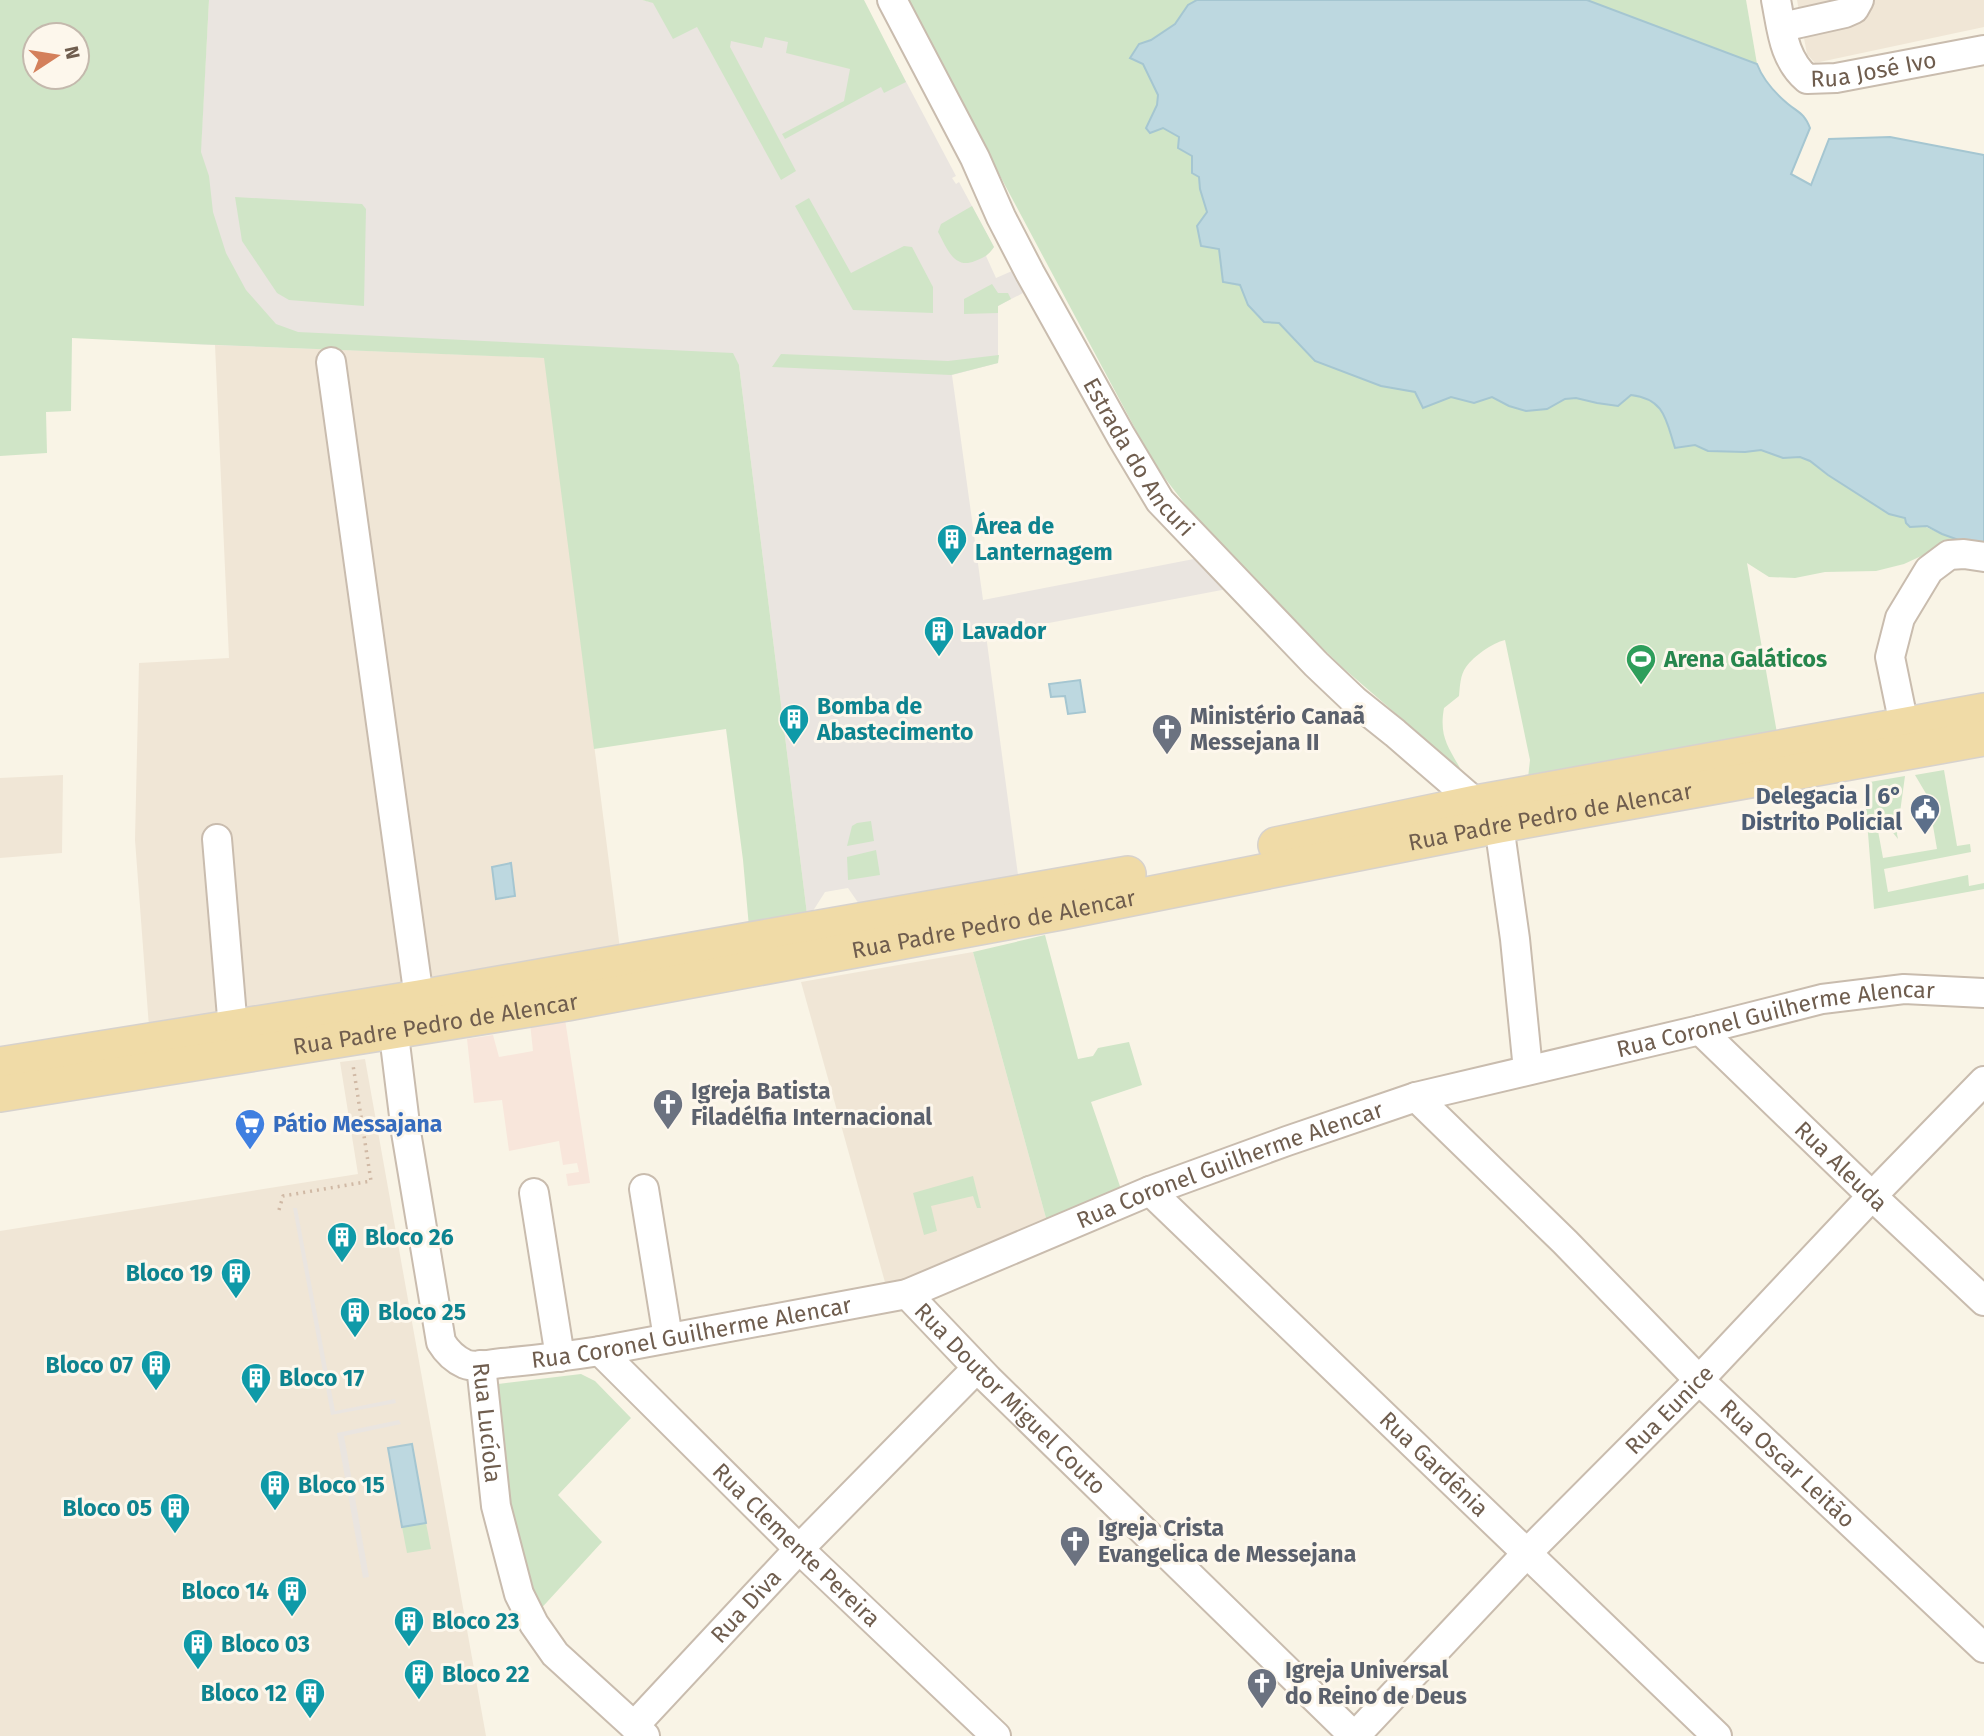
<svg xmlns="http://www.w3.org/2000/svg" width="1984" height="1736" viewBox="0 0 1984 1736" font-family="'Fira Sans',sans-serif">
<rect width="100%" height="100%" fill="#f9f4e6"/>
<g fill="#f0e6d6">
<polygon points="1797,0 1984,0 1984,27 1815,63 1807,54"/>
<polygon points="215,345 545,358 620,949 149,1027 135,840 139,663 229,658"/>
<polygon points="63,775 62,853 0,858 0,778"/>
<polygon points="973,952 1049,1229 888,1293 801,982"/>
<polygon points="365,1059 486,1736 0,1736 0,1231 358,1174 340,1062"/>
</g>
<polygon fill="#f8e6db" points="565,1019 590,1183 568,1186 566,1174 579,1172 577,1163 563,1165 559,1141 509,1151 502,1100 474,1103 467,1039 493,1035 499,1057 533,1051 530,1023"/>
<g fill="#eae5e0">
<polygon points="209,0 642,0 893,57 956,176 952,178 956,184 959,182 994,247 986,256 996,278 1012,271 1023,293 998,306 998,363 952,375 983,600 1199,558 1227,589 986,635 1018,875 859,904 848,888 825,892 811,914 807,914 739,365 190,344"/>
<polygon points="293,1208 297,1208 335,1411 395,1399 396,1403 331,1415"/>
<polygon points="399,1420 401,1424 344,1436 369,1577 363,1578 337,1433"/>
</g>
<g fill="#d0e5c7" fill-rule="evenodd">
<path d="M0 0H209L201 152 209 176 213 212 226 253 246 290 276 324 298 332 733 353 739 365 807 914 749 927 743 860 726 729 594 749 544 358 194 344 72 338 71 411 46 412 47 453 0 456ZM35 35H77V77H35Z"/>
<polygon points="642,0 864,0 906,82 884,93 881,87 785,139 782,134 844,101 850,69 786,53 788,42 765,37 762,48 731,41 730,47 796,171 781,180 697,27 673,39 653,3"/>
<path d="M906 0H1197C1184 7 1183 16 1174 25 1164 34 1151 40 1139 44L1130 58 1143 64 1158 95 1157 105 1150 133 1163 127 1179 137 1178 148 1192 156V173L1199 177 1200 189 1219 249 1240 285 1248 305 1264 322 1278 323 1315 361 1381 386 1415 392 1423 408 1451 397 1474 403 1492 397 1509 406 1547 409 1565 399 1576 398 1597 403 1618 406 1631 395C1665 399 1666 420 1675 448L1695 445 1708 451 1745 452 1761 450 1783 458 1800 457 1810 461 1828 475 1889 514 1905 518 1942 534 1964 542 1930 552 1904 564 1876 571 1825 572 1795 578 1769 577 1747 563 1777 733 1528 778 1530 760 1505 640C1492 643 1474 656 1466 667 1460 675 1460 687 1459 696L1444 708C1439 737 1448 746 1461 770L1342 667 1304 630 1191 512 1154 464Z"/>
<polygon points="1587,0 1746,0 1757,64 1591,2"/>
<polygon points="235,197 362,204 366,209 364,306 289,300 277,293 242,241"/>
<polygon points="809,198 851,273 904,246 912,247 933,287 933,313 853,310 795,206"/>
<path d="M972 206 994 247C989 255 983 258 975 261 954 270 947 248 938 232L941 224Z"/>
<polygon points="992,284 998,293 1008,293 1011,299 998,306 998,313 964,314 964,299"/>
<polygon points="781,354 948,361 999,355 998,363 951,375 772,367"/>
<polygon points="1944,770 1957,846 1970,844 1971,852 1884,869 1888,892 1968,875 1969,886 1984,883 1984,889 1874,909 1864,783 1905,776 1897,834 1898,839 1874,809 1883,858 1937,849 1928,797 1915,775"/>
<polygon points="871,821 874,841 847,846 852,826 857,823"/>
<polygon points="876,850 880,875 848,880 847,857"/>
<polygon points="1045,935 1078,1059 1093,1056 1098,1048 1129,1042 1142,1085 1091,1102 1123,1195 1049,1229 973,952"/>
<polygon points="973,1176 981,1208 977,1208 973,1196 931,1206 937,1231 924,1235 913,1193"/>
<polygon points="581,1374 595,1381 631,1418 558,1495 602,1542 536,1614 507,1494 496,1405 498,1384"/>
<polygon points="426,1523 431,1549 407,1553 402,1527"/>
</g>
<g fill="#bdd8e0" stroke="#a5c6d1" stroke-width="2">
<path d="M1197 0H1587L1757 64C1763 80 1775 93 1788 104 1799 113 1804 113 1810 128L1791 174 1811 185 1829 139 1890 137 1984 155V549L1942 534 1927 526 1910 527 1906 523 1905 518 1889 514 1828 475 1810 461 1800 457 1783 458 1761 450 1745 452 1708 451 1695 445 1675 448C1666 420 1665 399 1631 395L1618 406 1597 403 1576 398 1565 399 1547 409 1526 411 1509 406 1492 397 1474 403 1451 397 1423 408 1415 392 1381 386 1315 361 1279 323 1264 322 1248 305 1240 285 1223 282 1219 249 1201 246 1197 226 1207 212 1200 189 1199 177 1192 173V156L1178 148 1179 137 1163 128 1150 133 1146 128 1157 105 1158 95 1143 64 1130 58 1139 44 1151 40 1175 24 1188 5Z"/>
<polygon points="1080,680 1085,712 1068,714 1065,696 1051,697 1049,684"/>
<polygon points="511,863 515,896 496,899 492,867"/>
<polygon points="412,1444 426,1523 402,1527 388,1448"/>
</g>
<g fill="none" stroke-linecap="round" stroke-linejoin="round">
<g stroke="#c9bcae" stroke-width="32">
<g id="minor">
<path id="s1" d="M892 0 975 158 1001 217 1030 273 1121 436 1160 501 1316 664 1355 701 1395 733 1476 803 1499 825 1515 939 1528 1070"/>
<path id="s2" d="M1776 0C1782 30 1783 58 1807 79L1836 78 1984 50"/>
<polyline points="1782,27 1845,13 1854,9 1859,0"/>
<polyline points="331,362 419,998"/>
<polyline points="1904,725 1890,657 1900,618 1929,570 1949,555 1964,554 1984,557"/>
<polyline points="217,839 233,1029"/>
<path id="s3" d="M391 1011 406 1132 441 1342C447 1352 454 1359 465 1364 475 1368 491 1364 502 1363 535 1360 568 1356 600 1351L907 1294 1150 1191 1287 1141 1416 1097 1700 1030 1822 999 1904 989 1984 993"/>
<path id="s4" d="M1700 1030 1872 1196 1984 1301"/>
<path id="s5" d="M1416 1097 1565 1242 1699 1380 1984 1648"/>
<polyline points="644,1189 668,1338"/>
<path id="s6" d="M1150 1191 1717 1736"/>
<polyline points="534,1193 560,1357"/>
<path id="s7" d="M907 1294 988 1379 1354 1736"/>
<path id="s8" d="M600 1351 799 1549 996 1736"/>
<path id="s9" d="M481 1365 496 1506 519 1594 534 1624 555 1654 645 1736"/>
<path id="s10" d="M634 1726 799 1549 977 1368"/>
<path id="s11" d="M1355 1736 1527 1553 1699 1380 1872 1196 1984 1081"/>
</g>
</g>
<g stroke="#d7d2cd" stroke-width="38">
<g id="major">
<polyline points="1276,845 1476,803 1984,711"/>
<polyline points="0,1065 419,998 1128,874"/>
<path id="s12" d="M0 1094 567 1003 1061 912 1499 825 1984 738"/>
</g>
</g>
<polyline stroke="#d0b9a5" stroke-width="3.5" stroke-dasharray="2 5" stroke-linecap="butt" points="279,1210 283,1196 371,1181 353,1065"/>
<use href="#minor" stroke="#fff" stroke-width="28"/>
<use href="#major" stroke="#f0dba7" stroke-width="35"/>
</g>
<defs>
<g id="building-pin" transform="scale(1.575)"><path d="M0 17L-7.5 6A9.5 9.5 0 1 1 7.5 6Z" fill="#0f9aa8" stroke="#fdf7ec"/><path d="M-4-6H4V6H1V3H-1V6H-4ZM-2.5-4.3h1.7v1.8h-1.7ZM.8-4.3h1.7v1.8H.8ZM-2.5-1h1.7V.8h-1.7ZM.8-1h1.7V.8H.8Z" fill="#fff"/></g>
<g id="stadium-pin" transform="scale(1.575)"><path d="M0 17L-7.5 6A9.5 9.5 0 1 1 7.5 6Z" fill="#2e9e5b" stroke="#fdf7ec"/><path d="M0-5a6.5 5 0 1 0 0 10a6.5 5 0 1 0 0-10ZM-3.5-1.8h7v3.6h-7Z" fill="#fff"/></g>
<g id="church-pin" transform="scale(1.575)"><path d="M0 17L-7.5 6A9.5 9.5 0 1 1 7.5 6Z" fill="#6b7280" stroke="#fdf7ec"/><path d="M-1.2-6h2.4v3.5h3.3v2.4h-3.3V6h-2.4V-.1h-3.3v-2.4h3.3Z" fill="#fff"/></g>
<g id="civic-pin" transform="scale(1.575)"><path d="M0 17L-7.5 6A9.5 9.5 0 1 1 7.5 6Z" fill="#5c6f8a" stroke="#fdf7ec"/><path d="M-.6-6.5H3V-4.5H.6V-3L4-1V1h2V6H-6V1h2V-1L-.6-3ZM-1.2 2.5V6h2.4V2.5Z" fill="#fff"/></g>
<g id="supermarket-pin" transform="scale(1.575)"><path d="M0 17L-7.5 6A9.5 9.5 0 1 1 7.5 6Z" fill="#3f7fe0" stroke="#fdf7ec"/><path d="M-6-5.5h2.5l.6 2H6L4.5 2H-2.5L-4.4-4H-6ZM-1.5 3.2a1.3 1.3 0 1 0 .1 0ZM3 3.2a1.3 1.3 0 1 0 .1 0Z" fill="#fff"/></g>
</defs>
<g fill-rule="evenodd">
<use href="#building-pin" x="952" y="539"/>
<use href="#building-pin" x="939" y="631"/>
<use href="#stadium-pin" x="1641" y="659"/>
<use href="#building-pin" x="794" y="719"/>
<use href="#church-pin" x="1167" y="729"/>
<use href="#civic-pin" x="1925" y="809"/>
<use href="#church-pin" x="668" y="1104"/>
<use href="#supermarket-pin" x="250" y="1124"/>
<use href="#building-pin" x="342" y="1237"/>
<use href="#building-pin" x="236" y="1273"/>
<use href="#building-pin" x="355" y="1312"/>
<use href="#building-pin" x="156" y="1365"/>
<use href="#building-pin" x="256" y="1378"/>
<use href="#building-pin" x="275" y="1485"/>
<use href="#building-pin" x="175" y="1508"/>
<use href="#church-pin" x="1075" y="1541"/>
<use href="#building-pin" x="292" y="1591"/>
<use href="#building-pin" x="409" y="1621"/>
<use href="#building-pin" x="198" y="1644"/>
<use href="#building-pin" x="419" y="1674"/>
<use href="#church-pin" x="1262" y="1683"/>
<use href="#building-pin" x="310" y="1693"/>
</g>
<g text-anchor="middle" dominant-baseline="central" stroke-width="6" stroke-linejoin="round" paint-order="stroke">
<g font-size="23" fill="#6f5d4e" stroke="#fdf7ec">
<text stroke="none"><textPath href="#s2" startOffset="154">Rua José Ivo</textPath></text>
<text stroke="none"><textPath href="#s1" startOffset="520">Estrada do Ancuri</textPath></text>
<text stroke="none"><textPath href="#s12" startOffset="1575">Rua Padre Pedro de Alencar</textPath></text>
<text stroke="none"><textPath href="#s12" startOffset="1008">Rua Padre Pedro de Alencar</textPath></text>
<text stroke="none"><textPath href="#s3" startOffset="1731">Rua Coronel Guilherme Alencar</textPath></text>
<text stroke="none"><textPath href="#s12" startOffset="441">Rua Padre Pedro de Alencar</textPath></text>
<text stroke="none"><textPath href="#s3" startOffset="1164">Rua Coronel Guilherme Alencar</textPath></text>
<text stroke="none"><textPath href="#s4" startOffset="196">Rua Aleuda</textPath></text>
<text stroke="none"><textPath href="#s3" startOffset="597">Rua Coronel Guilherme Alencar</textPath></text>
<text stroke="none"><textPath href="#s7" startOffset="147">Rua Doutor Miguel Couto</textPath></text>
<text stroke="none"><textPath href="#s11" startOffset="453">Rua Eunice</textPath></text>
<text stroke="none"><textPath href="#s9" startOffset="58">Rua Lucíola</textPath></text>
<text stroke="none"><textPath href="#s5" startOffset="522">Rua Oscar Leitão</textPath></text>
<text stroke="none"><textPath href="#s6" startOffset="394">Rua Gardênia</textPath></text>
<text stroke="none"><textPath href="#s8" startOffset="276">Rua Clemente Pereira</textPath></text>
<text stroke="none"><textPath href="#s10" startOffset="164">Rua Diva</textPath></text>
</g>
<g font-size="23" font-weight="bold" fill="#0d838f" stroke="#fdf7ec" text-anchor="start">
<text x="975" y="526">Área de<tspan x="975" dy="26">Lanternagem</tspan></text>
<text x="962" y="631">Lavador</text>
<text x="817" y="706">Bomba de<tspan x="817" dy="26">Abastecimento</tspan></text>
<text x="365" y="1237">Bloco 26</text>
<text x="213" y="1273" text-anchor="end">Bloco 19</text>
<text x="378" y="1312">Bloco 25</text>
<text x="133" y="1365" text-anchor="end">Bloco 07</text>
<text x="279" y="1378">Bloco 17</text>
<text x="298" y="1485">Bloco 15</text>
<text x="152" y="1508" text-anchor="end">Bloco 05</text>
<text x="269" y="1591" text-anchor="end">Bloco 14</text>
<text x="432" y="1621">Bloco 23</text>
<text x="221" y="1644">Bloco 03</text>
<text x="442" y="1674">Bloco 22</text>
<text x="287" y="1693" text-anchor="end">Bloco 12</text>
</g>
<g font-size="23" font-weight="bold" fill="#27864d" stroke="#fdf7ec" text-anchor="start">
<text x="1664" y="659">Arena Galáticos</text>
</g>
<g font-size="23" font-weight="bold" fill="#5b616d" stroke="#fdf7ec" text-anchor="start">
<text x="1190" y="716">Ministério Canaã<tspan x="1190" dy="26">Messejana II</tspan></text>
<text x="691" y="1091">Igreja Batista<tspan x="691" dy="26">Filadélfia Internacional</tspan></text>
<text x="1098" y="1528">Igreja Crista<tspan x="1098" dy="26">Evangelica de Messejana</tspan></text>
<text x="1285" y="1670">Igreja Universal<tspan x="1285" dy="26">do Reino de Deus</tspan></text>
</g>
<g font-size="23" font-weight="bold" fill="#4e5e75" stroke="#fdf7ec" text-anchor="end">
<text x="1902" y="796">Delegacia | 6°<tspan x="1902" dy="26">Distrito Policial</tspan></text>
</g>
<g font-size="23" font-weight="bold" fill="#366cbe" stroke="#fdf7ec" text-anchor="start">
<text x="273" y="1124">Pátio Messajana</text>
</g>
</g>
<g transform="translate(56 56) rotate(78)"><circle r="33" fill="#fdf7ec" stroke="#c4b9ad" stroke-width="2"/>
<path d="M0-5L12 26L0 18L-12 26Z" fill="#d4805b"/>
<text y="-10" font-size="19" font-weight="bold" text-anchor="middle" fill="#6f5d4e">N</text>
</g>
</svg>
